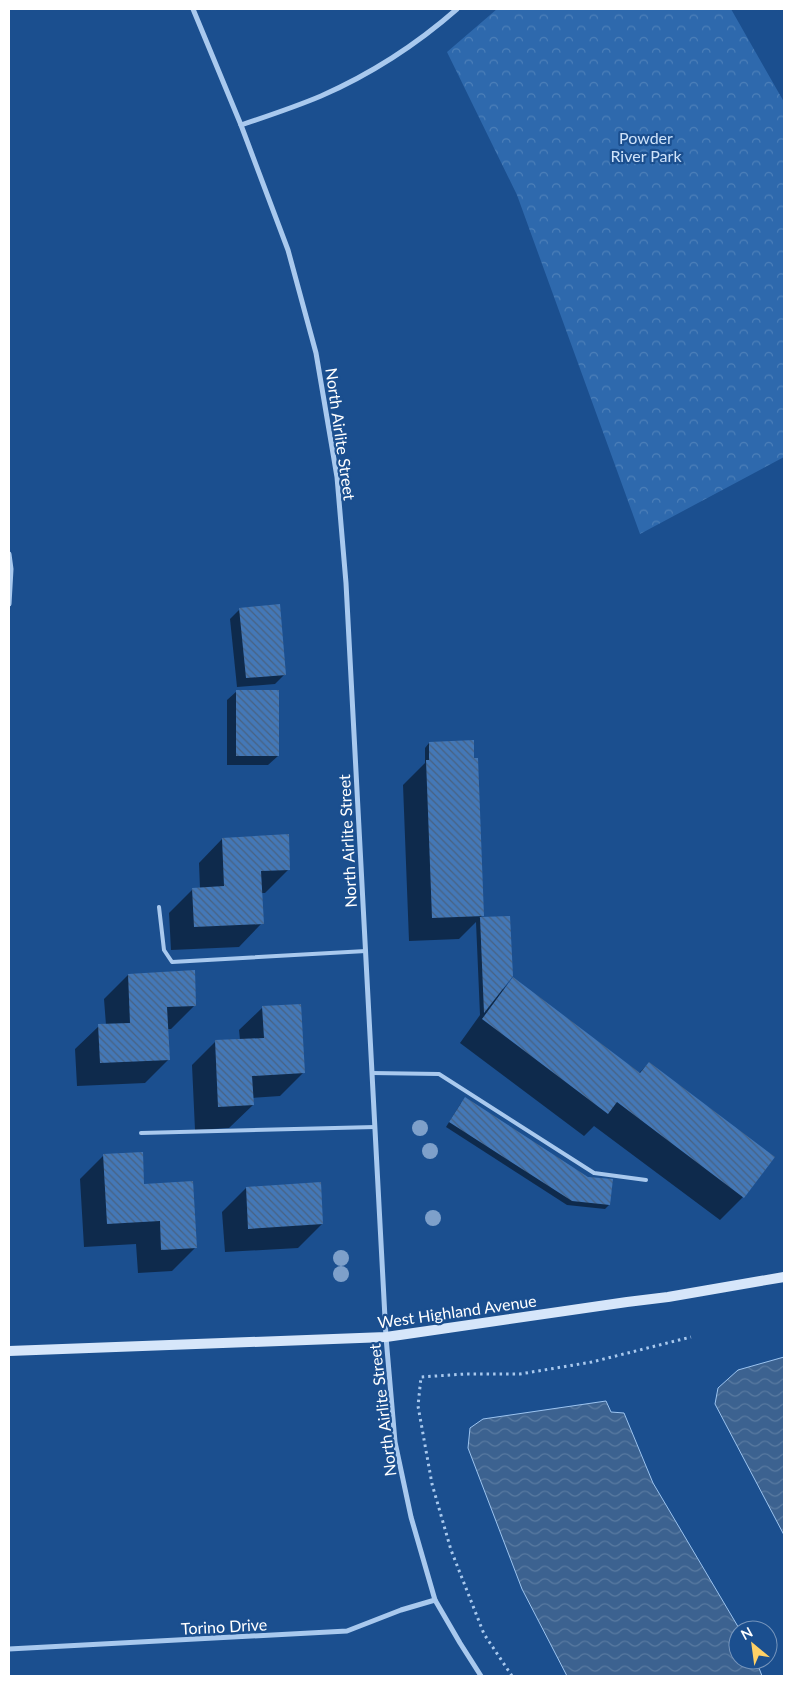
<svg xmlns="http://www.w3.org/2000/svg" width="793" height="1685" viewBox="0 0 793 1685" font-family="Lato,sans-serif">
<defs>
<pattern id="forest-crowns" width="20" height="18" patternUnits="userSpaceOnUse" patternTransform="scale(1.25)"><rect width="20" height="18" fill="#2e69ad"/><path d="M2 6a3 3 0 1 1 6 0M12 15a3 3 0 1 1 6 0" fill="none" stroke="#4d80b9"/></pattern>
<pattern id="water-waves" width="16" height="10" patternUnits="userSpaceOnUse" patternTransform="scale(1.25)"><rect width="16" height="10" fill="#3c6290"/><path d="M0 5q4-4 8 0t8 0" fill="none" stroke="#597aa1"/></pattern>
<pattern id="building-back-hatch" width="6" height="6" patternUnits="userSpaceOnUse" patternTransform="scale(1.25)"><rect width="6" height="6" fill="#4478b7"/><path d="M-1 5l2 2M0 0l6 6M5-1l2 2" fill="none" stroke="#486282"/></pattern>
</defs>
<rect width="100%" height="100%" fill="#1b4f8f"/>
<polygon fill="url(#forest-crowns)" points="497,9 731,9 784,102 784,457 640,534 517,195 447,52"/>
<g fill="url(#water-waves)" stroke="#9cc4f0">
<polygon points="784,1357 784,1535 715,1404 718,1388 738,1370"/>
<polygon points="606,1401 611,1412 624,1413 653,1483 740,1630 738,1630 738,1660 756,1660 762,1676 567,1676 522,1589 468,1448 470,1428 483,1419"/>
</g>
<g fill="#0007">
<polygon points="240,609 285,674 275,684 237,687 230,619"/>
<polygon points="237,691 278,756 268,765 227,765 227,700"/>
<polygon points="429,743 482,916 479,918 508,917 502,988 503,989 513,979 639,1073 649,1063 743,1197 720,1220 594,1126 584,1136 460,1043 480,1015 476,922 459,939 409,941 403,785 425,763 425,748"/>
<polygon points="222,839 289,869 265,893 261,893 262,923 239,947 171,950 169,913 192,890 200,889 199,863"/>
<polygon points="128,975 195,1005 171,1029 167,1029 169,1059 145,1083 77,1086 75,1049 99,1026 106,1025 104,999"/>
<polygon points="263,1007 303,1073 280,1096 252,1098 253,1105 229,1128 195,1130 192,1065 216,1041 240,1040 239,1030"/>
<polygon points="461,1103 609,1205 605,1209 567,1205 446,1127"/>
<polygon points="104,1155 143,1185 195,1248 172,1271 138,1273 136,1244 84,1247 80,1179"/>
<polygon points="246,1188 322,1224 298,1248 225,1252 222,1212"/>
</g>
<g fill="url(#building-back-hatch)">
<polygon points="280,604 286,675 246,678 239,608"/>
<rect x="236" y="690" width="43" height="66"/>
<polygon points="474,740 474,758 478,758 484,916 432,918 426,760 429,760 429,742"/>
<polygon points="289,834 290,870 261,871 264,924 194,927 192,888 224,886 222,838"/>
<polygon points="510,916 513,976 484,1013 480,917"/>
<polygon points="195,970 196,1006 167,1007 170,1060 100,1063 98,1024 130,1023 128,974"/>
<polygon points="513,977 640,1073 649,1062 775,1157 744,1198 617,1102 608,1114 482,1019"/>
<polygon points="301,1004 305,1073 252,1076 254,1105 218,1107 215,1040 264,1038 262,1006"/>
<polygon points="465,1097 588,1177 613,1179 610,1205 572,1201 449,1122"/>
<polygon points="143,1152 144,1184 193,1181 197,1248 161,1250 160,1221 107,1224 103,1154"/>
<polygon points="321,1182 323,1224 248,1229 246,1187"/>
</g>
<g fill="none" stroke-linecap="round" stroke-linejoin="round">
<polyline stroke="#a9c9ee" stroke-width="3" stroke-dasharray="2.5 4" stroke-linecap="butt" points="512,1676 484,1634 451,1550 432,1484 418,1406 421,1377 465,1374 520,1374 592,1362 691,1337"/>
<g stroke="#a9c9ee" stroke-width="4">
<polyline points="159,907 164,950 172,962 366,951"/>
<polyline points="372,1073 439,1074 594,1173 646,1180"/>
<polyline points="141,1133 375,1127"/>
</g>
<g stroke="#a9c9ee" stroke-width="5">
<polyline points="193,9 241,125 288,250 316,353 337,477 346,583 386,1337 395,1442 411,1517 435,1600 460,1643 481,1676"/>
<path d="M241 125C268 116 295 107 321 96 371 74 416 45 457 9"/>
<polyline points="9,554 11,569 9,604"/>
<polyline points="9,1649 347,1631 401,1610 435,1600"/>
</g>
<polyline stroke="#d6e6fa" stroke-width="10" points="9,1351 386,1337 627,1302 668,1297 784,1277"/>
</g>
<g fill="#7ea0ca">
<circle cx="420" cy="1128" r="8"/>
<circle cx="430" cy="1151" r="8"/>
<circle cx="433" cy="1218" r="8"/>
<circle cx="341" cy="1258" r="8"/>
<circle cx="341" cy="1274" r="8"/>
</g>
<g text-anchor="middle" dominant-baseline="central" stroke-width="4.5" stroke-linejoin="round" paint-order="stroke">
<g font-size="16" fill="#cfe3fa" stroke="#1b4f8f">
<text x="646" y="137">Powder<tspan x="646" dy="18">River Park</tspan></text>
</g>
<g font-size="16" fill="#fff" stroke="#1b4f8f">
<text transform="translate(341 434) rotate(82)">North Airlite Street</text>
<text transform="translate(347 841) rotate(-93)">North Airlite Street</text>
<text transform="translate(457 1311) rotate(-8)">West Highland Avenue</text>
<text transform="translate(382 1410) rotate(-97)">North Airlite Street</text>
<text transform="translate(224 1626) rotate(-3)">Torino Drive</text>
</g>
</g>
<rect width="793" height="1685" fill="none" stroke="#ffffff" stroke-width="20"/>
<g transform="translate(753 1645) rotate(331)"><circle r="24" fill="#1b4f8f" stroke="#7695bc"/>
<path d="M0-4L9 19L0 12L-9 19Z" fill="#ffd166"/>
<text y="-8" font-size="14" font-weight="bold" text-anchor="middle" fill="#ffffff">N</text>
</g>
</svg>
